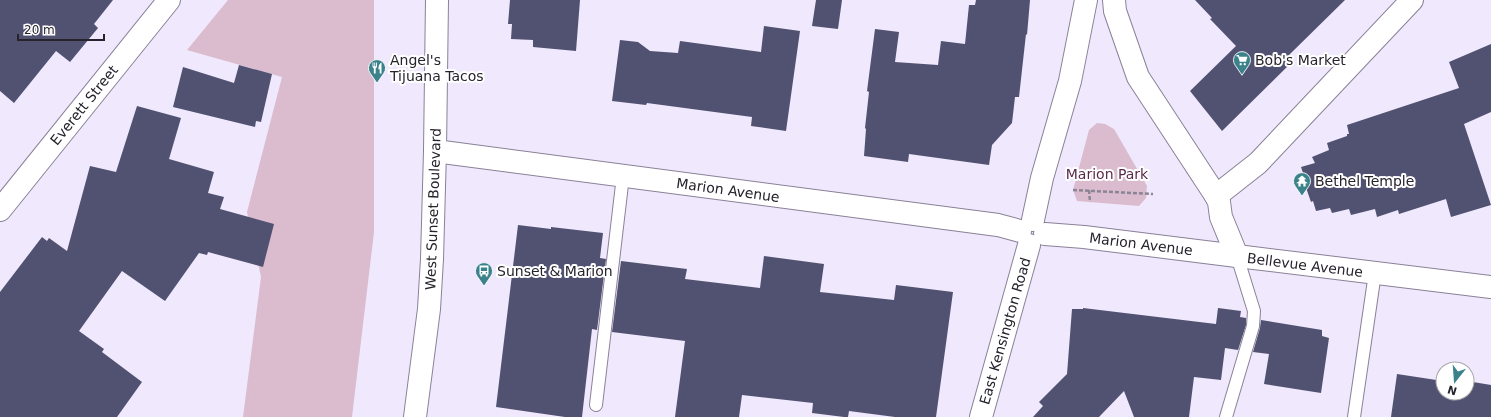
<svg xmlns="http://www.w3.org/2000/svg" width="1491" height="417" viewBox="0 0 1491 417" font-family="'DejaVu Sans',sans-serif">
<rect width="100%" height="100%" fill="#f0e8fc"/>
<g fill="#dabcce">
<polygon points="228,0 374,0 374,232 352,417 243,417 261,277 247,212 282,77 187,50"/>
<polygon points="1097,123 1105,124 1114,129 1147,186 1146,198 1139,206 1077,201 1073,190 1089,130"/>
</g>
<g fill="#515171">
<polygon points="0,0 113,0 94,24 98,28 70,62 56,51 14,103 0,91"/>
<polygon points="510,0 580,0 576,51 533,47 533,40 511,39 512,24 508,24"/>
<polygon points="816,0 842,0 838,29 812,26"/>
<polygon points="976,0 1030,0 1027,35 1026,34 1019,97 1015,97 1012,123 992,145 989,165 909,154 908,162 864,156 866,129 865,128 869,92 867,91 875,29 899,32 895,62 938,65 941,41 965,44 969,5 975,5"/>
<polygon points="1195,0 1345,0 1289,55 1294,60 1222,131 1190,91 1236,46 1210,19 1212,18"/>
<polygon points="764,26 800,31 786,131 751,126 752,117 647,103 646,105 612,101 620,40 638,42 650,51 678,53 680,41 761,52"/>
<polygon points="1491,44 1491,112 1464,124 1491,205 1451,217 1446,199 1399,214 1398,210 1377,217 1375,209 1351,215 1349,209 1332,213 1330,208 1316,211 1313,201 1311,202 1303,179 1305,179 1301,167 1315,163 1312,157 1329,150 1327,143 1347,136 1347,134 1349,134 1347,125 1459,88 1449,62"/>
<polygon points="239,65 272,74 261,122 256,121 255,127 173,107 183,67 234,83"/>
<polygon points="137,106 181,118 169,159 214,172 208,193 224,197 220,209 274,224 263,267 208,252 207,255 199,253 165,301 122,271 79,331 104,349 102,352 142,382 117,417 0,417 0,292 42,237 47,241 49,238 67,251 90,166 116,172"/>
<polygon points="518,225 551,229 551,227 603,233 600,258 606,259 597,330 592,329 582,417 565,417 496,407"/>
<polygon points="764,256 824,264 820,292 894,300 896,285 953,292 936,417 895,417 849,411 848,417 844,417 812,413 813,403 742,395 739,417 675,417 685,341 612,332 621,261 687,269 685,279 760,288"/>
<polygon points="1083,308 1216,324 1218,308 1241,311 1240,317 1246,318 1246,325 1238,350 1225,348 1221,380 1194,377 1189,417 1134,417 1124,391 1099,417 1033,417 1043,406 1039,402 1067,374 1072,309 1083,309"/>
<polygon points="1261,320 1322,330 1322,336 1329,338 1321,393 1264,384 1269,354 1253,352 1260,328"/>
<polygon points="1397,374 1443,381 1443,393 1467,393 1467,381 1491,385 1491,417 1391,417"/>
</g>
<g fill="none" stroke-linecap="round" stroke-linejoin="round">
<g stroke="#8a8197" stroke-width="14">
<g id="service">
<polyline points="596,405 623,176"/>
<polyline points="1226,417 1253,326 1254,311 1237,256"/>
<polyline points="1354,417 1375,273"/>
</g>
</g>
<g stroke="#8a8197" stroke-width="24">
<g id="minor">
<polyline points="435,151 998,225 1020,231"/>
<polyline points="1216,196 1258,163 1412,0"/>
<polyline points="0,210 169,0"/>
<polyline points="1033,220 1042,178 1070,81 1086,0"/>
<polyline points="1045,234 1084,237 1237,256"/>
<polyline points="981,417 1029,245"/>
</g>
</g>
<g stroke="#8a8197" stroke-width="24">
<polyline id="tertiary" points="1114,0 1115,11 1138,77 1216,196 1219,202 1221,217 1237,256 1491,287"/>
</g>
<g stroke="#8a8197" stroke-width="24">
<polyline id="primary" points="415,417 429,309 432,259 435,151 437,0"/>
</g>
<g stroke="#8b8593" stroke-width="2.5" stroke-dasharray="4 2" stroke-linecap="butt">
<polyline points="1073,190 1153,194"/>
<polyline points="1089,190 1090,202"/>
</g>
<use href="#service" stroke="#fff" stroke-width="12"/>
<use href="#minor" stroke="#fff" stroke-width="22"/>
<use href="#tertiary" stroke="#fff" stroke-width="22"/>
<use href="#primary" stroke="#fff" stroke-width="22"/>
</g>
<defs>
<g id="supermarket-pin" transform="scale(0.9)"><path d="M0 17L-7.5 6A9.5 9.5 0 1 1 7.5 6Z" fill="#3b828b" stroke="#fff"/><path d="M-6-5.5h2.5l.6 2H6L4.5 2H-2.5L-4.4-4H-6ZM-1.5 3.2a1.3 1.3 0 1 0 .1 0ZM3 3.2a1.3 1.3 0 1 0 .1 0Z" fill="#fff"/></g>
<g id="restaurant-pin" transform="scale(0.9)"><path d="M0 17L-7.5 6A9.5 9.5 0 1 1 7.5 6Z" fill="#3b828b" stroke="#fff"/><path d="M-5-6h1v4h1v-4h1v4h1v-4h1v5L-1.5 .5V6h-2V.5L-5-1ZM5-6V6H3V1.5H1.5Q1.5-4 5-6Z" fill="#fff"/></g>
<g id="temple-pin" transform="scale(0.9)"><path d="M0 17L-7.5 6A9.5 9.5 0 1 1 7.5 6Z" fill="#3b828b" stroke="#fff"/><path d="M0-6L5-2H3V0L6.5 2.5H4V6H1.5V3h-3V6H-4V2.5H-6.5L-3 0V-2H-5Z" fill="#fff"/></g>
<g id="bus-pin" transform="scale(0.9)"><path d="M0 17L-7.5 6A9.5 9.5 0 1 1 7.5 6Z" fill="#3b828b" stroke="#fff"/><path d="M-5-6H5V4H4V6H2V4H-2V6H-4V4H-5ZM-3.5-4V0h7V-4ZM-3.5 1.2v1.5H-2V1.2ZM2 1.2v1.5H3.5V1.2Z" fill="#fff"/></g>
</defs>
<g fill-rule="evenodd">
<use href="#supermarket-pin" x="1242" y="60"/>
<use href="#restaurant-pin" x="377" y="68"/>
<use href="#temple-pin" x="1302" y="181"/>
<use href="#bus-pin" x="484" y="271"/>
</g>
<g text-anchor="middle" dominant-baseline="central" stroke-width="4" stroke-linejoin="round" paint-order="stroke">
<g font-size="14" fill="#27232c" stroke="#fff" text-anchor="start">
<text x="390" y="60">Angel's<tspan x="390" dy="16">Tijuana Tacos</tspan></text>
<text x="1255" y="60">Bob's Market</text>
<text x="1315" y="181">Bethel Temple</text>
<text x="497" y="271">Sunset &amp; Marion</text>
</g>
<g font-size="14" fill="#27232c" stroke="#fff">
<text transform="translate(84 105) rotate(-51)">Everett Street</text>
<text transform="translate(728 190) rotate(8)">Marion Avenue</text>
<text transform="translate(433 209) rotate(-88)">West Sunset Boulevard</text>
<text transform="translate(1141 244) rotate(7)">Marion Avenue</text>
<text transform="translate(1305 265) rotate(7)">Bellevue Avenue</text>
<text transform="translate(1005 331) rotate(-74)">East Kensington Road</text>
</g>
<g font-size="14" fill="#592949" stroke="#fff">
<text x="1107" y="174">Marion Park</text>
</g>
</g>
<g transform="translate(1455 381) rotate(197)"><circle r="19" fill="#ffffff" stroke="#a9a7ab"/>
<path d="M0-3L7 15L0 10L-7 15Z" fill="#3b828b"/>
<text y="-6" font-size="11" font-weight="bold" text-anchor="middle" fill="#27232c">N</text>
</g>
<path d="M18 34v6h86v-6" fill="none" stroke="#27232c" stroke-width="2"/>
<text x="24" y="34" font-size="12" fill="#27232c" stroke="#ffffff" stroke-width="3" paint-order="stroke">20 m</text>
</svg>
